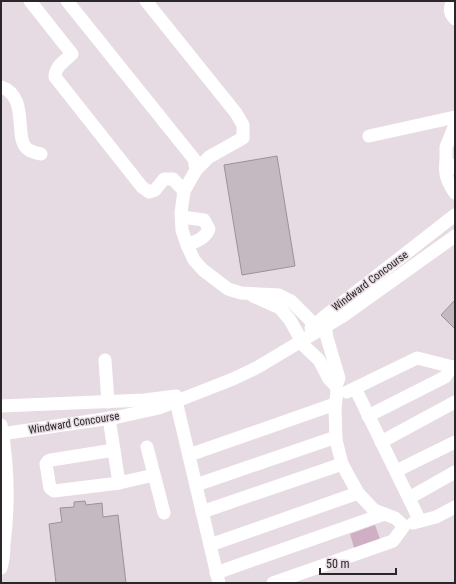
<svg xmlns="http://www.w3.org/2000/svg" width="456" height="584" viewBox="0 0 456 584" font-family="'Roboto Condensed',sans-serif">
<rect width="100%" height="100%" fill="#e6dbe2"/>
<polygon fill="#ceafc4" points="375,525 381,542 355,551 350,534"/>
<g fill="#c5b9c1" stroke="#9c9198">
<polygon points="277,156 295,266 242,275 224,165"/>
<polygon points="455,300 455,329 441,315"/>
<polygon points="85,501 86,505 102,503 103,517 118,515 126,583 56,583 49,524 62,522 60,508 74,507 74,502"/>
</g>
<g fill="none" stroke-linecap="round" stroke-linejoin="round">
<g stroke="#fff" stroke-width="13">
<path d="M30 1 72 54C65 61 55 66 55 77L142 187 149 192 155 190 164 179H173L184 191"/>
<polyline points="67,1 194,159 196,170 184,191 181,213 182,230 187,245 194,260 203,270 228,289 241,293 279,295 291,301 315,325"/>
<polyline points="146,1 236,113 243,125 243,138 209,157 196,170"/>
<path d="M453 1C449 8 450 14 455 19"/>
<path d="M1 87C31 97 12 141 29 150 32 152 37 153 41 154"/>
<polyline points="369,136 455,117"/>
<polyline points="446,162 446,147 455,125"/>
<path d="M455 168 446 162C444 174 448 183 455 193"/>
<path d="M182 217 204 220 209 229C205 239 196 241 187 245"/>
<polyline points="253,296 280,308 290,320 300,338"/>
<polyline points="311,328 324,317 455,215"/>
<polyline points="300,342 319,360 329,379 336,386 339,378 327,338 325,326"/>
<polyline points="105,360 108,402"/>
<polyline points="355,388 420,521"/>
<polyline points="347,392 417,358 453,367 455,369"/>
<polyline points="176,401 219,583"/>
<polyline points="1,406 145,400 176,396"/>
<polyline points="368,416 445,377 452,367"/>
<polyline points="109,418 119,483 154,475"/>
<polyline points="1,434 118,417 159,408 233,379 258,367 343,316 455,236"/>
<polyline points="381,442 455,402"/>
<polyline points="147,447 164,513"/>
<polyline points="114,450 51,460 48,461 46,464 50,488 54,491 119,483"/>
<polyline points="189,455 335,404"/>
<polyline points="396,471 455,442"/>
<polyline points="196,485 336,437"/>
<polyline points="409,498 455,472"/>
<polyline points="202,512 342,464"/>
<polyline points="413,523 436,517 455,507"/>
<polyline points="210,545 358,493"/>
<path d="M1 568C3 561 4 552 4 544 9 505 8 464 1 425"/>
<polyline points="216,573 384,514"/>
<polyline points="273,583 393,541 404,526 395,518 374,510 358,493 342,464 336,440 335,409 337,391 336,386"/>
</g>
</g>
<g text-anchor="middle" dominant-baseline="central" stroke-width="3" stroke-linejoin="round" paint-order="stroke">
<g font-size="11" fill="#2a2629" stroke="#e6dbe2">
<text transform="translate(370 281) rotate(-37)">Windward Concourse</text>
<text transform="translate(74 423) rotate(-9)">Windward Concourse</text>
</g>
</g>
<rect width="456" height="584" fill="none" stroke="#2a2629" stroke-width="4"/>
<path d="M320 568v6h76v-6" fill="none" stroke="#2a2629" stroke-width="2"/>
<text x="326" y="568" font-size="12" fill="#2a2629" stroke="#e6dbe2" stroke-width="3" paint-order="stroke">50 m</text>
</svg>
